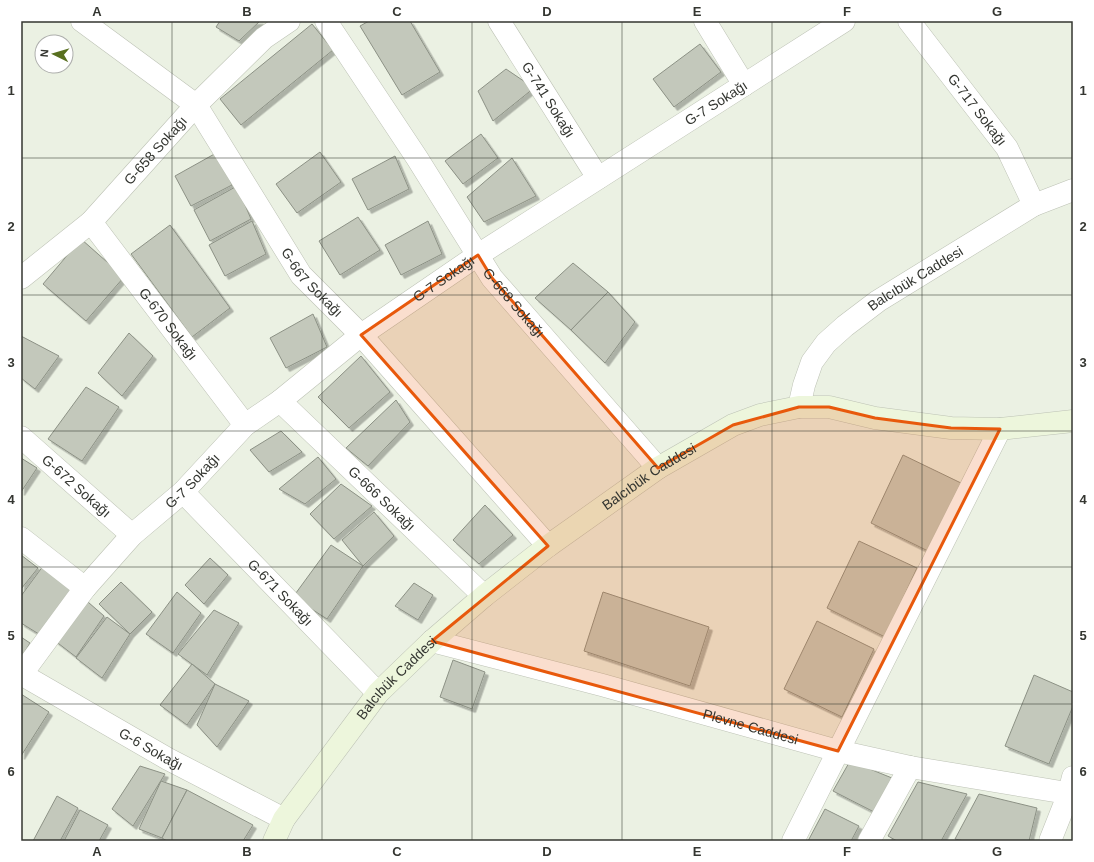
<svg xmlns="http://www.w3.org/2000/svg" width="1094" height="862" viewBox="0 0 1094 862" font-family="Helvetica,sans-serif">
<defs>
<filter id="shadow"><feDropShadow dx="3.5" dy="3.5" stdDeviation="0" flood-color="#0004"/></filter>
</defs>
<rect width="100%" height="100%" fill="#ebf1e3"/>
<g fill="#c3c8bb" stroke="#8c9185" filter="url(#shadow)">
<polygon points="220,21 260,21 239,41 216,27"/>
<polygon points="369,21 410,21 440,72 402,95 360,26"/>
<polygon points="312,24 333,50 241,125 220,99"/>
<polygon points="700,44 721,72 674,107 653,79"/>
<polygon points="506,69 534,88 493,121 478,91"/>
<polygon points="481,134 498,158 463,184 445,161"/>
<polygon points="218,152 232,185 191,206 175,176"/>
<polygon points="320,152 341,182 297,213 276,184"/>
<polygon points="395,156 409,189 368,210 352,179"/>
<polygon points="512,158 536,196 484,222 467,197"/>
<polygon points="237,186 251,219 210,241 194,210"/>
<polygon points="358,217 380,250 340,275 319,241"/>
<polygon points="252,221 266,254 225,276 209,245"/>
<polygon points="428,221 442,254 401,275 385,245"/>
<polygon points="170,225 230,308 192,337 131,254"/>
<polygon points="81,239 124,277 86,321 43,284"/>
<polygon points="573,263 608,292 571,330 535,298"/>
<polygon points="608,292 635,322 605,363 571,330"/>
<polygon points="313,314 327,347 286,368 270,338"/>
<polygon points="129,333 153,356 122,396 98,373"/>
<polygon points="21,336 59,356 35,389 21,378"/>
<polygon points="361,356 390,392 349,428 318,397"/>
<polygon points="86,387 119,407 82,461 48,439"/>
<polygon points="396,400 410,422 368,466 346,448"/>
<polygon points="281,431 302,452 269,472 250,450"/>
<polygon points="903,455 961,483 928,551 871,523"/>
<polygon points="318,457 336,479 305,504 279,489"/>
<polygon points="21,458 37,468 21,492"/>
<polygon points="341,484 372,506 334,539 310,514"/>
<polygon points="485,505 513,535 479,564 453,540"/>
<polygon points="374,512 394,536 363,566 342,540"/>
<polygon points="859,541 917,568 885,637 827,608"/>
<polygon points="331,545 363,566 327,619 293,597"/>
<polygon points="21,555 38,568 21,589"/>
<polygon points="210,558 228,575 204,604 185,585"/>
<polygon points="46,562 78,583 42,636 21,623 21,596"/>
<polygon points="121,582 152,612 130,634 99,604"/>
<polygon points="414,583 433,595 418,620 395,606"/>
<polygon points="177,592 201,613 173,653 146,634"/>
<polygon points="603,592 709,627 690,686 584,651"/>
<polygon points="81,596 104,616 76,657 50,637"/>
<polygon points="214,610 239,623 207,675 178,654"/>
<polygon points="107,617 130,634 102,678 76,658"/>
<polygon points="817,621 874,649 842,717 784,689"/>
<polygon points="21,637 30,643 21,658"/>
<polygon points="453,660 485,672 472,709 440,697"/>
<polygon points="192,664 215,684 187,725 160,705"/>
<polygon points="1034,675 1073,692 1073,706 1049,764 1005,746"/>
<polygon points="215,684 249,701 217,747 197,725"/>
<polygon points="21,694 49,712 21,756"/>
<polygon points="850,761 892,778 878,814 833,791"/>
<polygon points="140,766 165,774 133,826 112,809"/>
<polygon points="161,781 187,790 162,838 139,829"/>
<polygon points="918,782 967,794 941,841 897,841 888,836"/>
<polygon points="187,790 253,825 243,841 167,841 162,838"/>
<polygon points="979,794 1037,808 1029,841 964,841 955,839"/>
<polygon points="57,796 78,808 60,841 33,841"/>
<polygon points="825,809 859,826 851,841 808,841"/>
<polygon points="80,810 108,825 99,841 64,841"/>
</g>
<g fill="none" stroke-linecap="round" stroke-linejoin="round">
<g stroke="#bdc2b5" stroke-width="23">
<g id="minor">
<path id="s1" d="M82 21 196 105 301 275 361 335 548 546"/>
<path id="s2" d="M326 21 417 158 492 278 658 468"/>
<path id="s3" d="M499 21 598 178"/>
<polyline points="705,21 744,85"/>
<path id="s4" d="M909 21 1007 148 1034 205"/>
<path id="s5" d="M91 222 245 425"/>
<path id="s6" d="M21 278 91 222 196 105 264 38 289 21"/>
<path id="s7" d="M280 401 484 596"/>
<path id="s8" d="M21 437 132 535"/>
<path id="s9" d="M183 492 378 693"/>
<polyline points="21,538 85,588"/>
<path id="s10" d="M432 641 602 685 838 751 910 767 1073 794"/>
<path id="s11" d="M21 674 168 759 284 819"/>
<path id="s12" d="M21 675 85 588 132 535 183 492 245 425 280 401 361 335 478 255 844 21"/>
<polyline points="793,841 1000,429"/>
<polyline points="869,841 910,767"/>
<polyline points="1050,841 1069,793 1073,777"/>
</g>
</g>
<g stroke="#bdc2b5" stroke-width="23">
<g id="tertiary">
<path id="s13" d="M799 407 804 385 812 362 826 343 845 326 878 301 1034 205 1073 190"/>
</g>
</g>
<g stroke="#bdc2b5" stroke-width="23">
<g id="secondary">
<path id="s14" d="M274 841 284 819 378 693 432 641 484 596 548 546 658 468 733 425 760 415 799 407H829L875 418 951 428 1000 429 1073 421"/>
</g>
</g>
<use href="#minor" stroke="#fff" stroke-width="22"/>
<use href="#tertiary" stroke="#fff" stroke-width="22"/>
<use href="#secondary" stroke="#edf6dc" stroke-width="22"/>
</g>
<path fill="#e8590c" fill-opacity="0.2" stroke="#e8590c" stroke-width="3" stroke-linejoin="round" d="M478 255 492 278 658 468 733 425 799 407H829L875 418 951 428 1000 429 838 751 432 641 548 546 361 335Z"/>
<path fill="none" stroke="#343631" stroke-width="1" stroke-opacity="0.55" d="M172 21V841M322 21V841M472 21V841M622 21V841M772 21V841M922 21V841M21 158H1073M21 295H1073M21 431H1073M21 567H1073M21 704H1073"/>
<g text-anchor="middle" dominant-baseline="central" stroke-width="3" stroke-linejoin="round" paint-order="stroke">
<g font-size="14" fill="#343631" stroke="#fff">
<text stroke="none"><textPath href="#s3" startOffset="93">G-741 Sokağı</textPath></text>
<text stroke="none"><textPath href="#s12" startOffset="908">G-7 Sokağı</textPath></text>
<text stroke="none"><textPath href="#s4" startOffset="112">G-717 Sokağı</textPath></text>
<text stroke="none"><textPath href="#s6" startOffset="186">G-658 Sokağı</textPath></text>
<text stroke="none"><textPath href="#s12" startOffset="584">G-7 Sokağı</textPath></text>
<text stroke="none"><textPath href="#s13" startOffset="181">Balcıbük Caddesi</textPath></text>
<text stroke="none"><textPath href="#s1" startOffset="354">G-667 Sokağı</textPath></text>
<text stroke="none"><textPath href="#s2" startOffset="339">G-668 Sokağı</textPath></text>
<text stroke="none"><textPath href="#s5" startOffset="128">G-670 Sokağı</textPath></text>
<text stroke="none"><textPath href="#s14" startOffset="529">Balcıbük Caddesi</textPath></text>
<text stroke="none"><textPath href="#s12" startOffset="260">G-7 Sokağı</textPath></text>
<text stroke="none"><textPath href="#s8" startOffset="74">G-672 Sokağı</textPath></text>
<text stroke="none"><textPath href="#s7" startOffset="141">G-666 Sokağı</textPath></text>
<text stroke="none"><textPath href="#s9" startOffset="140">G-671 Sokağı</textPath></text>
<text stroke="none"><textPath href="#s14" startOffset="205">Balcıbük Caddesi</textPath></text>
<text stroke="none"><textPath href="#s10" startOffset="330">Plevne Caddesi</textPath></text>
<text stroke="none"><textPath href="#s11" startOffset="150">G-6 Sokağı</textPath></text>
</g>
</g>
<rect width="1094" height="862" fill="none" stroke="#ffffff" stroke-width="44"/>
<g transform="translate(54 54) rotate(275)"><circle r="19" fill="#ffffff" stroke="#aeafad"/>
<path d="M0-3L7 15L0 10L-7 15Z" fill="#586f1f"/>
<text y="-6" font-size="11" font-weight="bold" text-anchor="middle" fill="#343631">N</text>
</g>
<rect x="22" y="22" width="1050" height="818" fill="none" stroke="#343631" stroke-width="1.5"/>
<g font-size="13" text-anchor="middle" font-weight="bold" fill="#343631">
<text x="97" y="16">A</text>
<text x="247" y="16">B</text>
<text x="397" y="16">C</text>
<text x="547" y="16">D</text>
<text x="697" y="16">E</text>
<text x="847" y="16">F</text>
<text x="997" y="16">G</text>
<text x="11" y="95">1</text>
<text x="1083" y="95">1</text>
<text x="11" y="231">2</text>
<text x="1083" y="231">2</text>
<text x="11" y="367">3</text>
<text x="1083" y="367">3</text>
<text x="11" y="504">4</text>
<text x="1083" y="504">4</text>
<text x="11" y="640">5</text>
<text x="1083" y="640">5</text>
<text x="11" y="776">6</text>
<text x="1083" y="776">6</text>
<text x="97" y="856">A</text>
<text x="247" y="856">B</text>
<text x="397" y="856">C</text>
<text x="547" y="856">D</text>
<text x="697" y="856">E</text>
<text x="847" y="856">F</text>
<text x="997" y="856">G</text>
</g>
</svg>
